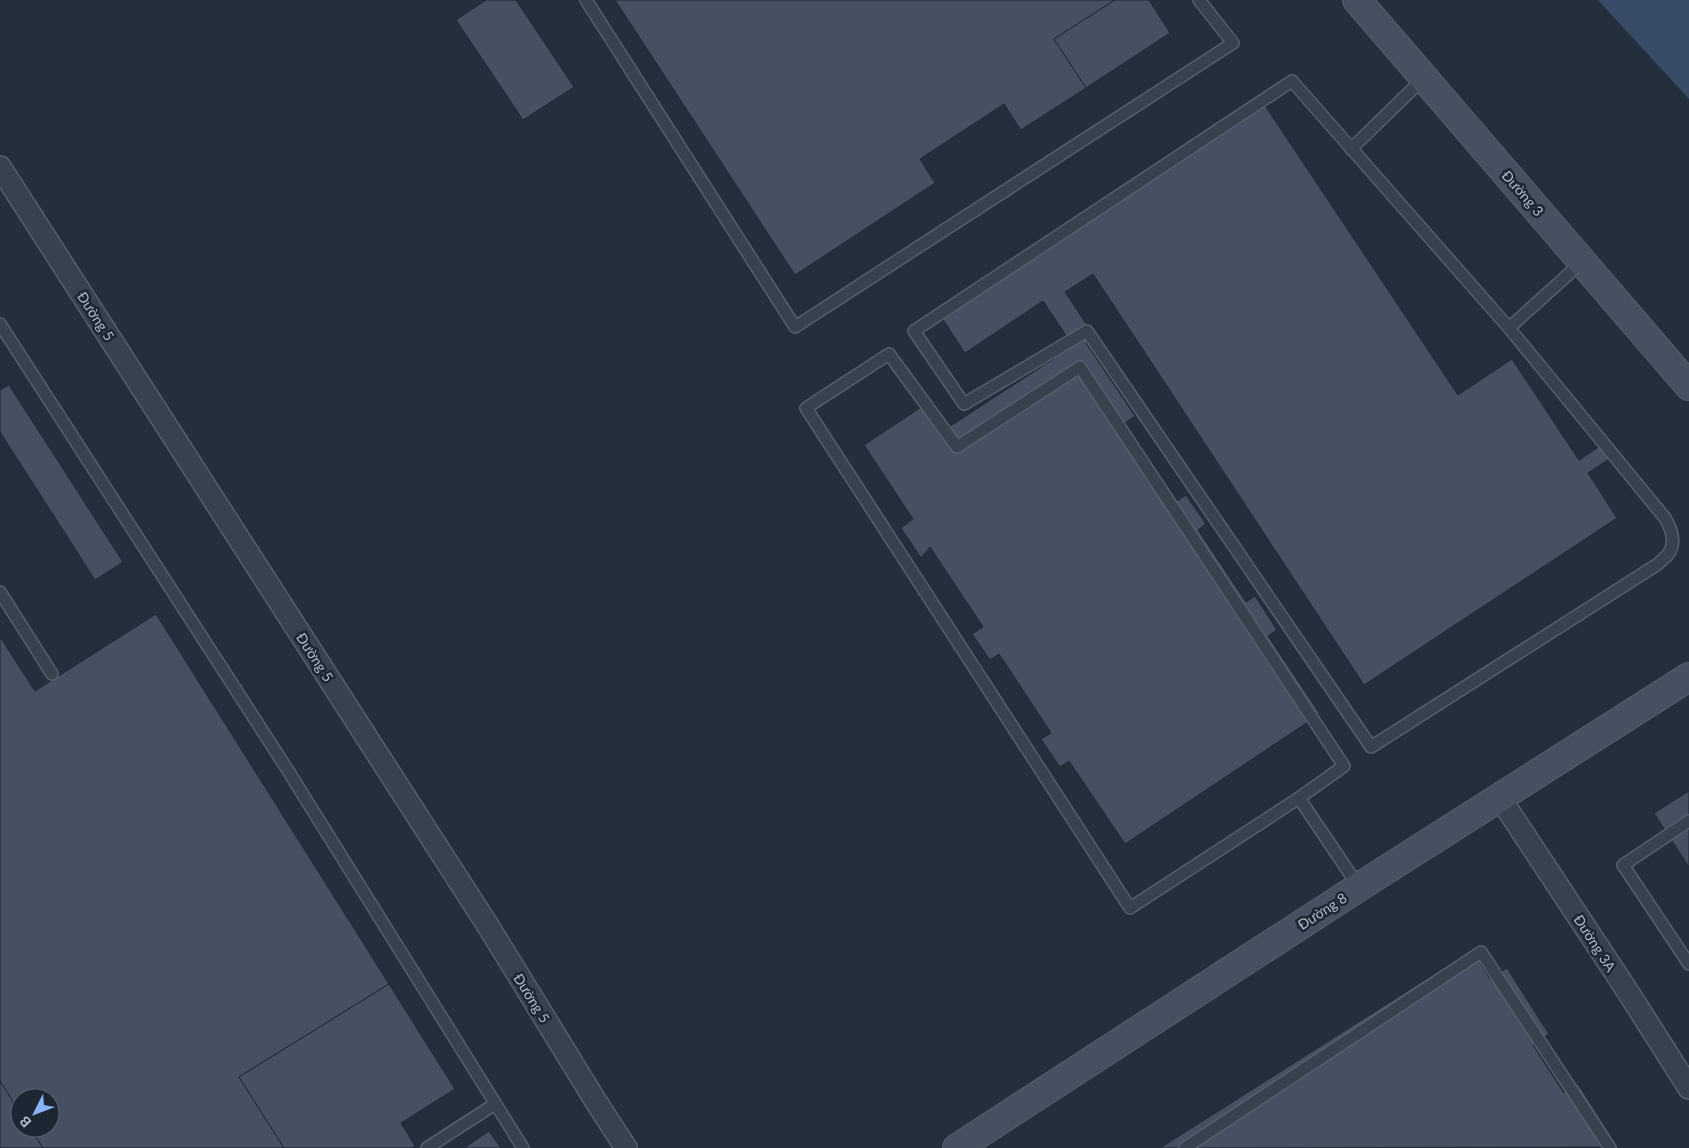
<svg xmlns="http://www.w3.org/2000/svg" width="1689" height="1148" viewBox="0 0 1689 1148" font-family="Lato,sans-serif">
<rect width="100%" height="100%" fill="#242f3e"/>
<polygon fill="#394c67" points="1598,0 1689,0 1689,99"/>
<g fill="#455162" stroke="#1f2835">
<polygon points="486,0 516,0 574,87 523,120 456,20"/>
<polygon points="615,0 1115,0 1054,39 1086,88 1021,130 1004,104 920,159 935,183 795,275"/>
<polygon points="1115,0 1149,0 1170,33 1086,88 1054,39"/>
<polygon points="1260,98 1458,395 1512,359 1579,460 1609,440 1618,453 1588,473 1617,518 1364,685 1093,274 1065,292 1095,337 1086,343 1135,416 1125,423 1177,501 1186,495 1206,524 1198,530 1246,602 1255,596 1277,630 1268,636 1320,714 1125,844 1069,761 1060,767 1041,739 1051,733 999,654 990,660 972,634 983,627 930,547 921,558 901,528 913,519 864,445 932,400 949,427 1073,346 1043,301 965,353 938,312"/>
<polygon points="9,385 123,562 95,580 0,432 0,390"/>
<polygon points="156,614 389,984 239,1077 284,1148 43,1148 30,1128 50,1128 50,1098 20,1098 20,1113 0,1081 0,637 35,691"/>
<polygon points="1689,791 1689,867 1654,813"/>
<polygon points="1472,950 1490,979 1507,968 1549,1034 1533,1045 1564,1093 1578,1084 1618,1147 1160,1148"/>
<polygon points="389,984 455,1089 401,1123 415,1146 412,1148 284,1148 239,1077"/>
<polygon points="0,1081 20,1113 20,1128 30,1128 43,1148 0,1148"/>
<polygon points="489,1131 501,1148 464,1148"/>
</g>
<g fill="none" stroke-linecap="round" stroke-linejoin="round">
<g stroke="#565f6c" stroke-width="14">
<g id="lane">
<polyline points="586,0 795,327 1233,43 1199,0"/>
<polyline points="1351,149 1424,78"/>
<polyline points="0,324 287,769 523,1148"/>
<path d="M1509 328 1292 81 914 331 964 404 1087 331 1371 747 1658 564C1661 560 1667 557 1669 553 1676 542 1671 528 1665 518L1509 328 1583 261"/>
<polyline points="0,592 52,674"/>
<polyline points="1299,798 1130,908 806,408 889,354 957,447 1080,367 1344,766 1299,798 1359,887"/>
<polyline points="1689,821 1623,865 1689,964"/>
<polyline points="427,1148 495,1104"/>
<polyline points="1185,1148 1481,952 1610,1148"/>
</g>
</g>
<g stroke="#565f6c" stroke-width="24">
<g id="street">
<polyline points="0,167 490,929 595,1100 626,1148"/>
<polyline points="1500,798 1628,992 1689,1088"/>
</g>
</g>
<g stroke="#565f6c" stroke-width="30">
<g id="secondary">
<polyline points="1357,0 1689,386"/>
<polyline points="957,1148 1359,887 1689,677"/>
</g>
</g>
<use href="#lane" stroke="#38414e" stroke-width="11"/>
<use href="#street" stroke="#38414e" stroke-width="21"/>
<use href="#secondary" stroke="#465061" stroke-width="28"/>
</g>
<g text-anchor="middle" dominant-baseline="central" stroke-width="5" stroke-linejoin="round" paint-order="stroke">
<g font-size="14" fill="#b4bcc9" stroke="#1d2633">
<text transform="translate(1523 193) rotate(49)">Đường 3</text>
<text transform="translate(96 316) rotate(57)">Đường 5</text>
<text transform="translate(315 657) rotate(57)">Đường 5</text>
<text transform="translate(1322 911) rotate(-33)">Đường 8</text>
<text transform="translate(1595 943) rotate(57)">Đường 3A</text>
<text transform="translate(532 998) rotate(58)">Đường 5</text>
</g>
</g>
<g transform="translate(35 1113) rotate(228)"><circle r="24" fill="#1d2633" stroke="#59626f"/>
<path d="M0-4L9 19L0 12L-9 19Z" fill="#8ab4f8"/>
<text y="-8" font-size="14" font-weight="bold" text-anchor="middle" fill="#b4bcc9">B</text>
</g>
</svg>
